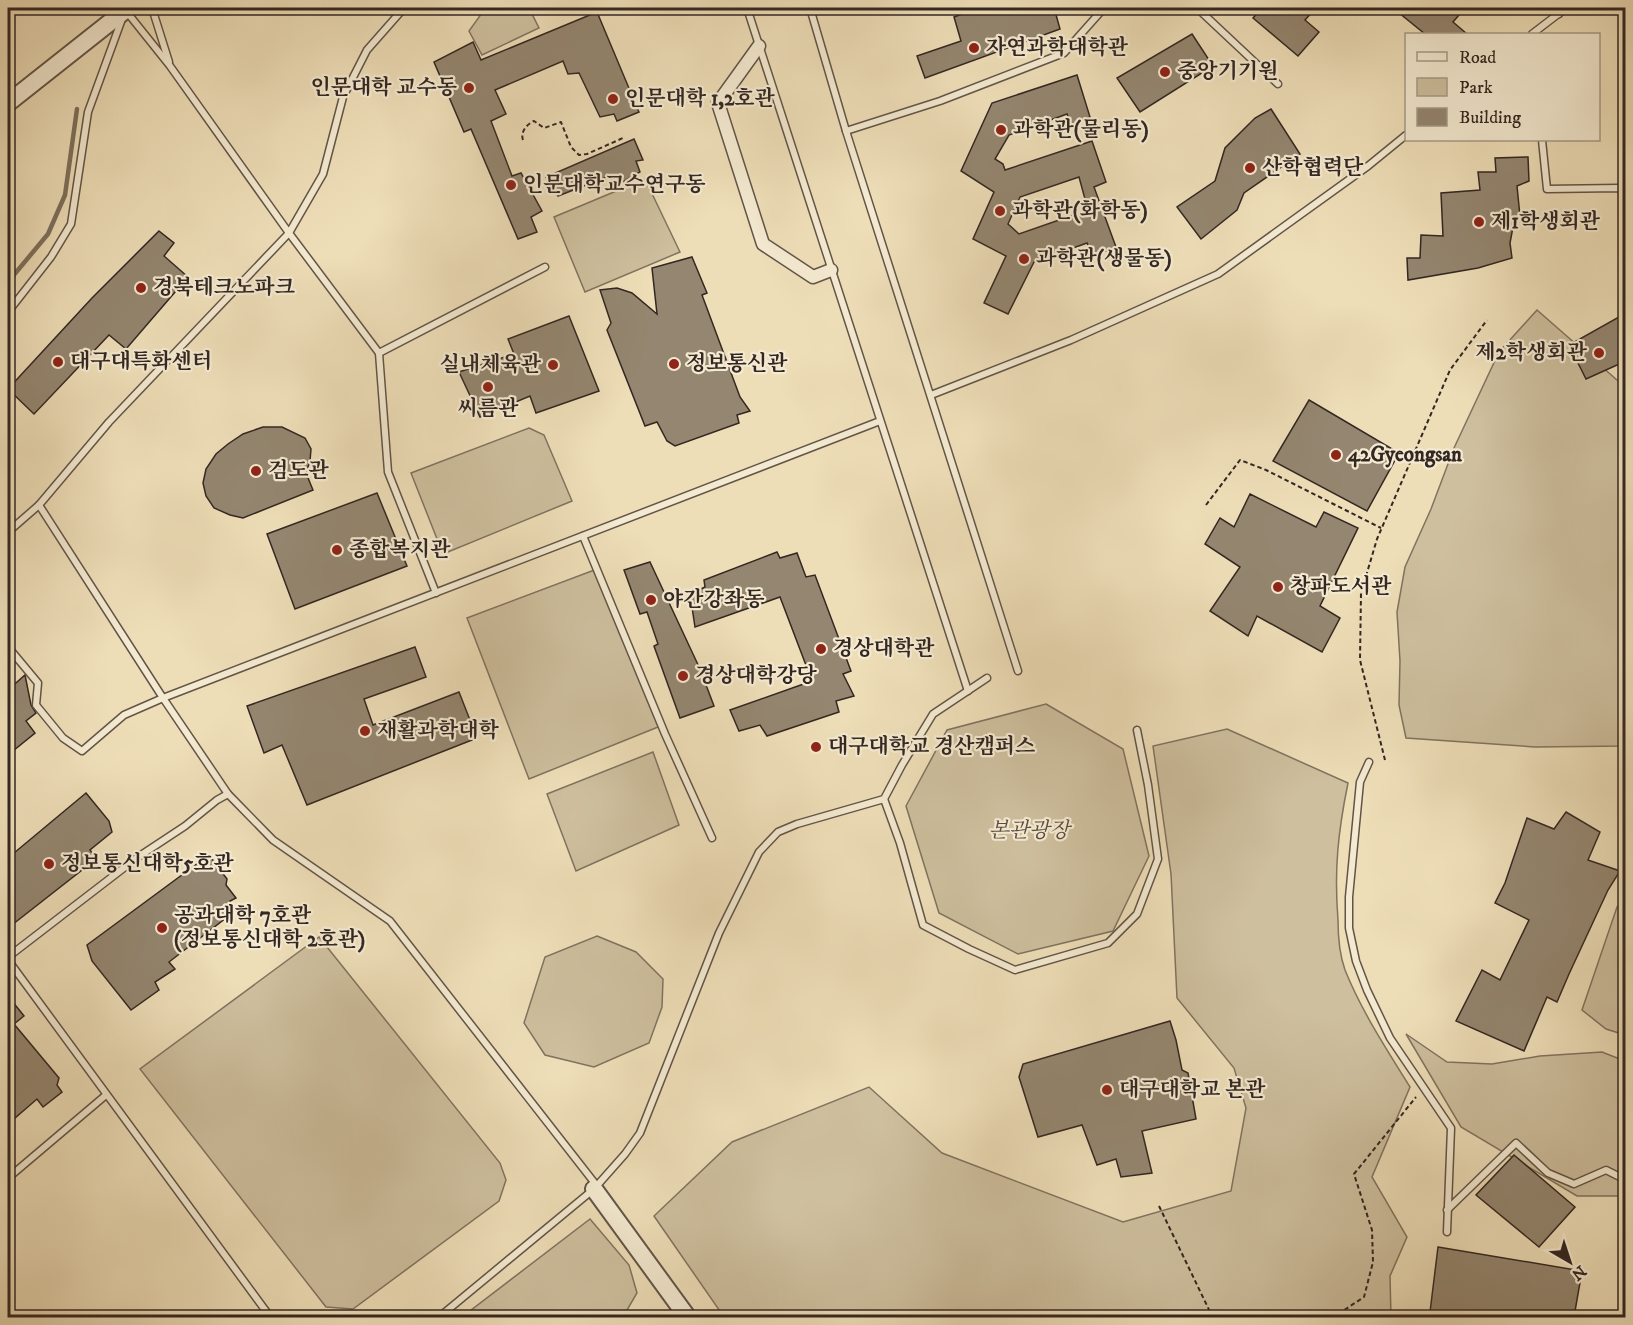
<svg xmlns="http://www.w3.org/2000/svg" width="1633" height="1325" viewBox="0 0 1633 1325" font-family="'IM FELL DW Pica','Noto Serif KR',serif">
<rect width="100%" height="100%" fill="#eedeb8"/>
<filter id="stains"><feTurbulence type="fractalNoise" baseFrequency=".00333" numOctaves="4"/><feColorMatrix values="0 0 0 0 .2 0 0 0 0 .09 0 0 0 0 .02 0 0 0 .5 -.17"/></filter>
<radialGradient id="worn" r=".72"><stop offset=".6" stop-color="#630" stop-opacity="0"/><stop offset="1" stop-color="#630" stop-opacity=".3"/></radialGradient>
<g fill="#cebf9e" stroke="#807360" stroke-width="1.5">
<polygon points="484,8 529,8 539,28 482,55 469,31 482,13"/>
<polygon points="645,179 680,252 585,292 554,217"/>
<polygon points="1537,310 1625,387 1625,746 1535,747 1406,738 1399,705 1400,661 1397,612 1405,567 1431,509 1454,448 1499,352"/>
<polygon points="529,428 544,435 572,501 443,554 411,473"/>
<polygon points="597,569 663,725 529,779 467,618"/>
<polygon points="1046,704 1123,749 1149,856 1113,931 1018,954 939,913 906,806 947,730"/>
<path d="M1227 729 1348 783C1338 832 1334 870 1338 920 1338 936 1340 956 1345 970 1362 1012 1387 1050 1410 1087L1372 1177 1407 1237 1390 1276 1391 1317H724L654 1216 732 1142 869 1087 942 1153 1123 1222 1231 1191 1246 1108 1234 1068 1177 998 1171 874 1153 746Z"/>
<polygon points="653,752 679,825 576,871 547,794"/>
<polygon points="1625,896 1625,1035 1606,1029 1582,1010 1617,907"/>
<polygon points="597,936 636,952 663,979 662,1007 649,1043 594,1067 545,1055 524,1023 545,957"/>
<polygon points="319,937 500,1163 506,1180 499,1201 353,1309 326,1307 140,1069"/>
<polygon points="1406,1034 1447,1062 1492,1064 1540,1056 1602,1052 1625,1061 1625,1205 1618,1196 1577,1196 1461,1127"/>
<polygon points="590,1219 629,1265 637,1293 623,1317 462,1317"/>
</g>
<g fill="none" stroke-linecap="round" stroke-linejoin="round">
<g stroke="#7d705d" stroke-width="4.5">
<polyline points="72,8 75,9"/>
<polyline points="8,282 48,234 65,195 77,109"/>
</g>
</g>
<g fill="#948670" stroke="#332722" stroke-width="1.5" fill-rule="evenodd">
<polygon points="978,8 982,13 997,8 1048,8 1050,14 1055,11 1060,29 925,78 917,56 961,41 954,17"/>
<polygon points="1262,8 1316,8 1305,20 1319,32 1298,56 1253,18"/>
<polygon points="1393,8 1465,8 1453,22 1467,34 1425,34"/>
<polygon points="597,12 639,112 617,121 614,114 600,117 579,73 568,74 563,61 495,90 506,114 491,121 512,176 521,173 542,211 531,217 537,232 518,239 471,129 464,132 434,62 473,42 481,60"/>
<polygon points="1192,34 1213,66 1140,112 1117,78"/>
<path d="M1077 75 1090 117 1071 125 1067 114 1009 135 995 159 1003 164 1005 170 1092 141 1106 182 1094 187 1116 247 1093 256 1087 243 1034 262 1008 314 984 303 1006 256 973 239 994 192 961 171 992 103ZM1079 177 1088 210 1019 234 1008 224 1020 197Z"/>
<polygon points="1271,109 1300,154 1244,193 1237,210 1201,239 1177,207 1215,181 1225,148 1255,118"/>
<polygon points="634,139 643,160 636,161 640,172 614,187 609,176 558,196 546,177"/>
<polygon points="1528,157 1529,181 1517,186 1520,216 1513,227 1510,243 1512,258 1478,268 1408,280 1407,258 1420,258 1421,235 1443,236 1441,193 1480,190 1478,172 1496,172 1495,158"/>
<polygon points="159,231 174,243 164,256 188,277 126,349 109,335 34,414 8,389 92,298"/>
<polygon points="692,257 707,293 702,295 740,397 750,411 737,415 739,423 675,446 667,441 657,422 645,426 607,330 611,323 600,290 617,288 632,293 657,314 652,268"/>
<polygon points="1626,313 1626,361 1586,379 1569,345"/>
<polygon points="569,316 599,391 536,413 530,396 480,417 459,372 514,354 508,339"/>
<polygon points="1309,400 1399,453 1367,511 1273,461"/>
<polygon points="263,427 282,427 305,438 311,449 310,461 306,473 313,490 243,518 230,515 214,508 206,496 203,483 206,469 216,454 228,444 243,434"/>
<polygon points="377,493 407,566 295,609 267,534"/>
<polygon points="1250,494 1316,527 1324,512 1358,528 1320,606 1340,618 1322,652 1257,616 1248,636 1210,611 1240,567 1205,544 1220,518 1234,527"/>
<polygon points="777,552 780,558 797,553 806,577 815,575 851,671 843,674 854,696 836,701 839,712 767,736 760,725 739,731 730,710 812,681 780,597 695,627 690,594 705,587 704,580"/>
<polygon points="650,562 700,669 714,706 680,718 654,646 658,644 647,612 640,614 624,570"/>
<polygon points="415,647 426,677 364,699 373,725 459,692 477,738 307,805 282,745 264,753 247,706"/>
<polygon points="25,675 31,705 36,713 26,721 35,733 8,755 8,690"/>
<polygon points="86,793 109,821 112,832 90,850 96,859 8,928 8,858"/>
<polygon points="1566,812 1600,832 1588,860 1620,871 1608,890 1569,974 1557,1002 1547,997 1524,1051 1456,1021 1482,970 1500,980 1529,920 1495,903 1505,883 1527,818 1554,829"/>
<polygon points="209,855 227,879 226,885 236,898 230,901 235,911 169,962 175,969 155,982 159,990 131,1010 92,961 87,945"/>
<polygon points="8,996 24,1016 14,1024 59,1078 57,1085 62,1092 43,1107 37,1099 8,1124"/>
<polygon points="1170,1021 1176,1040 1182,1070 1188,1073 1196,1119 1142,1131 1152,1173 1121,1177 1116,1159 1097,1165 1082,1125 1038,1137 1019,1077 1023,1064"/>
<polygon points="1514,1155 1575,1207 1539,1247 1476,1195"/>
<polygon points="1438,1247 1582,1271 1574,1317 1461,1317 1430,1312"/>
</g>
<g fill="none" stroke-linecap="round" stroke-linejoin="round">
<g stroke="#625548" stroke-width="9">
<g id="service">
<polyline points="152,8 169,62"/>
<polyline points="404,8 367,50 343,97 323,174 289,233 109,422 39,505 163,698 228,794 273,840 390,921 597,1186"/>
<polyline points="747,8 968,691"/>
<polyline points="810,8 846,131 1018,671"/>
<polyline points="1197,8 1278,84"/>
<polyline points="1551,8 1559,14"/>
<polyline points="126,11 170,66 289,233 379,353 388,472 436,593"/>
<polyline points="1532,34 1566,8"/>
<polyline points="846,131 940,101 1064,53 1104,8"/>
<polyline points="1542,140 1547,189 1619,188 1626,190"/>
<polyline points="8,312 51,257 71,224 88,112 122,19"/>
<polyline points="379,353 545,267"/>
<polyline points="931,395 1071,340 1218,274 1368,166 1406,135"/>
<polyline points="8,532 39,505"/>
<polyline points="583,536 665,734 712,838"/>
<polyline points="8,647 38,683 36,705 63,738 82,751 124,715 163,698 880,421"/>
<polyline points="1369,762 1360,782 1349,897 1349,928 1356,961 1367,990 1390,1038 1451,1128 1447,1232"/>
<polyline points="884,799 900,843 923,925 969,949 1015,970 1108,943 1137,914 1158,859 1148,785 1137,730"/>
<polyline points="8,957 138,857 185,826 217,800 228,794"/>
<polyline points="8,960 271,1318"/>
<polyline points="8,1178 106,1095"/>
<polyline points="1447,1210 1516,1143 1548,1173 1574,1184 1606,1170 1626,1180"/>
<polyline points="438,1318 594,1189 625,1154 640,1133 719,933 759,852 778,832 797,824 884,799 902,765 933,714 987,678"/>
</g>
</g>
<g stroke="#625548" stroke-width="15">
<polyline id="minor" points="759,46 718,103 763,244 813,277 831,270"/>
</g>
<g stroke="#625548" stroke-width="20">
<g id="tertiary">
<polyline points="8,103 128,8"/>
<polyline points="594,1189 688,1318"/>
</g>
</g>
<g stroke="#332722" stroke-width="2" stroke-dasharray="4.5 3" stroke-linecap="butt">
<path d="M523 140C520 132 527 124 534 121L544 128 561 122 571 147 579 155 587 154 623 138"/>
<polyline points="1206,505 1240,460 1266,470 1381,528"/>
<polyline points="1385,760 1360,660 1361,593 1377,539 1450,370 1487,320"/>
<polyline points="1159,1206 1213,1318"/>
<polyline points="1332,1318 1364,1297 1373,1262 1372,1230 1354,1174 1416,1097"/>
</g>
<use href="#service" stroke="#f4ead1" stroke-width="6"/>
<use href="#minor" stroke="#f4ead1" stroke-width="12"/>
<use href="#tertiary" stroke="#f4ead1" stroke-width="16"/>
</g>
<g fill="#8f2418" stroke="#f4ead1" stroke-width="2">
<circle cx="974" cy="48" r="6"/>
<circle cx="1165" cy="72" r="6"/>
<circle cx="469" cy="88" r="6"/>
<circle cx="613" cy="99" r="6"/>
<circle cx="1001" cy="130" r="6"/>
<circle cx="1250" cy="168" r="6"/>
<circle cx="511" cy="185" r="6"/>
<circle cx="1000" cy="211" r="6"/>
<circle cx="1479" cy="222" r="6"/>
<circle cx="1024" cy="259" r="6"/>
<circle cx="141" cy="288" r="6"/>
<circle cx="1599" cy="353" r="6"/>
<circle cx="58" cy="362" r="6"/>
<circle cx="674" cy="364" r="6"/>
<circle cx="553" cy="365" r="6"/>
<circle cx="488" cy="387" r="6"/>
<circle cx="1336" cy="455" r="6"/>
<circle cx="256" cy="471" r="6"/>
<circle cx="337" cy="550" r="6"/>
<circle cx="1278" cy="587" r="6"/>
<circle cx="651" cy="600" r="6"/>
<circle cx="821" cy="649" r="6"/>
<circle cx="683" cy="676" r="6"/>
<circle cx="365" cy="731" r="6"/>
<circle cx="816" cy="747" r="6"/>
<circle cx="49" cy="864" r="6"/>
<circle cx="162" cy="928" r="6"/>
<circle cx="1107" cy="1090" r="6"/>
</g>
<g text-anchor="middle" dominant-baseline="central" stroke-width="4.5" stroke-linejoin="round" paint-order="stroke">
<g font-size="21" font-weight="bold" fill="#332722" stroke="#f4ead1" text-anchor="start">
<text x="986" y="48">자연과학대학관</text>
<text x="1177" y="72">중앙기기원</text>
<text x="457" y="88" text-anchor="end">인문대학 교수동</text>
<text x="625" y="99">인문대학 1,2호관</text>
<text x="1013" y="130">과학관(물리동)</text>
<text x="1262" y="168">산학협력단</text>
<text x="523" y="185">인문대학교수연구동</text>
<text x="1012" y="211">과학관(화학동)</text>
<text x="1491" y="222">제1학생회관</text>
<text x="1036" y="259">과학관(생물동)</text>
<text x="153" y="288">경북테크노파크</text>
<text x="1587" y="353" text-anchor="end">제2학생회관</text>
<text x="70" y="362">대구대특화센터</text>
<text x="686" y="364">정보통신관</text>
<text x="541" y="365" text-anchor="end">실내체육관</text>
<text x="488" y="409" text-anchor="middle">씨름관</text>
<text x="1348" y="455">42Gyeongsan</text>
<text x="268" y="471">검도관</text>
<text x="349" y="550">종합복지관</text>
<text x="1290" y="587">창파도서관</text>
<text x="663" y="600">야간강좌동</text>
<text x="833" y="649">경상대학관</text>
<text x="695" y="676">경상대학강당</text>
<text x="377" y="731">재활과학대학</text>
<text x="828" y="747">대구대학교 경산캠퍼스</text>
<text x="61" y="864">정보통신대학5호관</text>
<text x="174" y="916">공과대학 7호관<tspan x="174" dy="24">(정보통신대학 2호관)</tspan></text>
<text x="1119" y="1090">대구대학교 본관</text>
</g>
<g font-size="21" font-style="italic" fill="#5a4d41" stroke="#f4ead1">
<text x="1029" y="831">본관광장</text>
</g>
</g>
<rect width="1633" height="1325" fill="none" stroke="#eedeb8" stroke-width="30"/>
<rect x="9" y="9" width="1615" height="1307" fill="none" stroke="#332722" stroke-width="3"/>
<rect x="15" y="15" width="1603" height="1295" fill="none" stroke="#332722" stroke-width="1.5"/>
<rect x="1405" y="33" width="195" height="108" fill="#f4ead1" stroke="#a79c8b" stroke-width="1.5"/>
<rect x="1417" y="52" width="30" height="9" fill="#f4ead1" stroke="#a79c8b" stroke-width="1.5"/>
<text x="1459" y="63" font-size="18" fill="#332722">Road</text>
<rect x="1417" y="78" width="30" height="18" fill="#cebf9e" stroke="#a79c8b" stroke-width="1.5"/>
<text x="1459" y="93" font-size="18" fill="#332722">Park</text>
<rect x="1417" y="108" width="30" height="18" fill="#948670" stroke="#a79c8b" stroke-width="1.5"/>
<text x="1459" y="123" font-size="18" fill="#332722">Building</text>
<g transform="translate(1570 1262) rotate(141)" stroke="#f4ead1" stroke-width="4.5" paint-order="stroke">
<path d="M0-4.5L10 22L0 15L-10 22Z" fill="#332722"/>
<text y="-9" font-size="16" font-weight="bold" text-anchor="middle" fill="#332722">N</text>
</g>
<rect width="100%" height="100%" filter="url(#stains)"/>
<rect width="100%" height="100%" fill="url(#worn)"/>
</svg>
